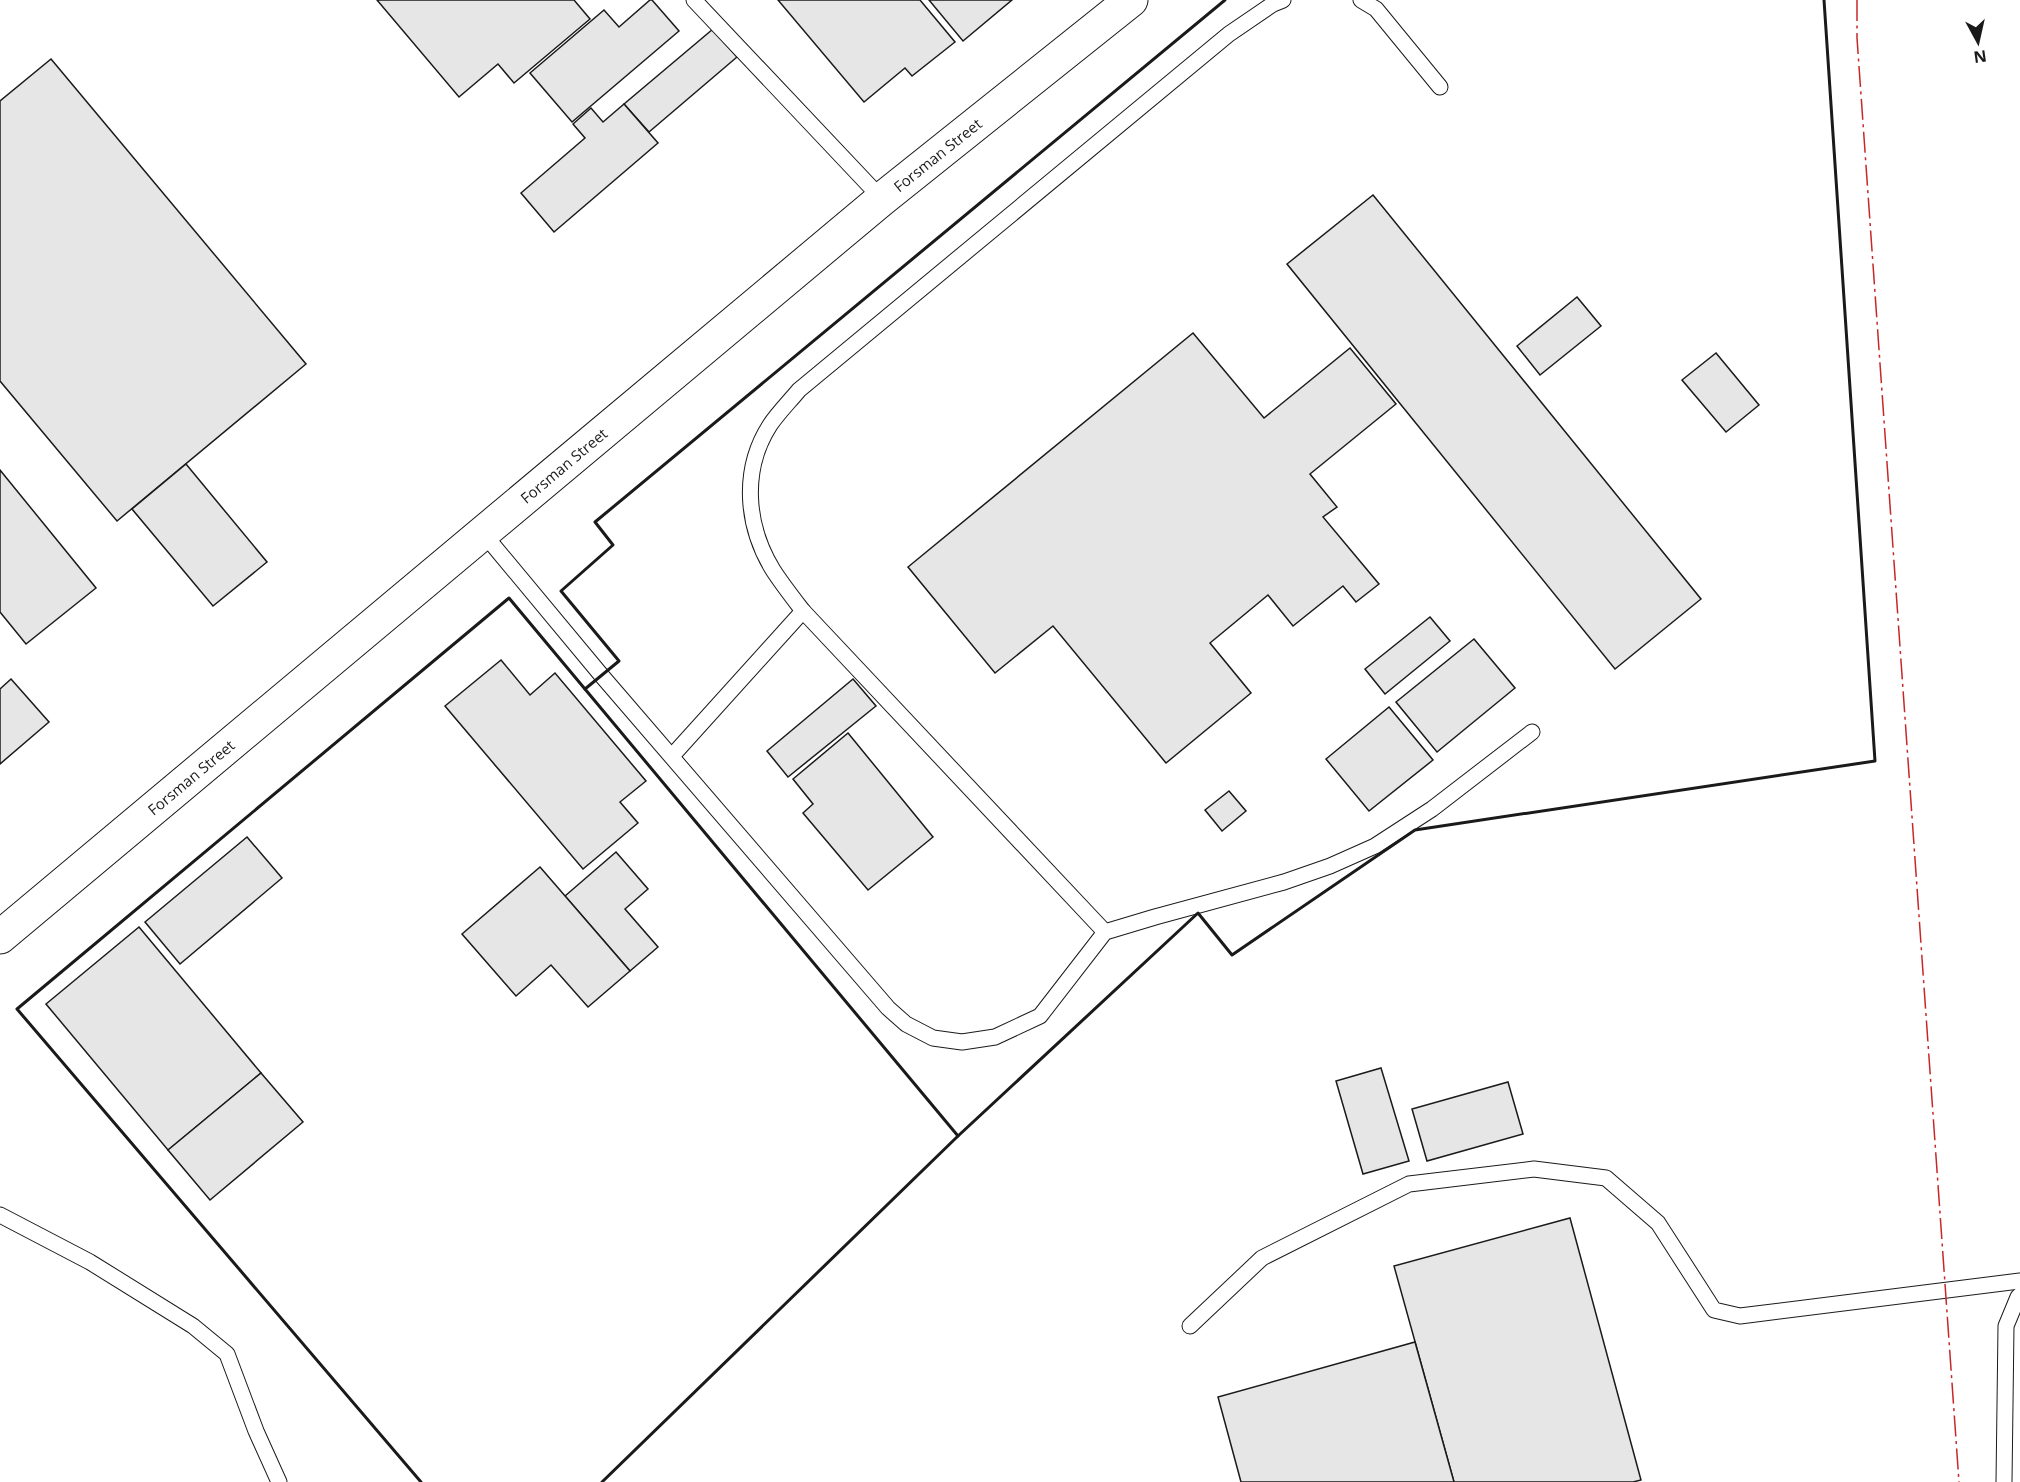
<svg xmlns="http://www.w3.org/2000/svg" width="2020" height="1482" viewBox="0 0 2020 1482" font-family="'Open Sans',sans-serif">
<rect width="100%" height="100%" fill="#fff"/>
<g fill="#e6e6e6" stroke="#1a1a1a" stroke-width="1.5">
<polygon points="377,0 574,0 590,19 514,83 498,64 459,97"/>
<polygon points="650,0 652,0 679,31 572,122 530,73 604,10 619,27"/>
<polygon points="778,0 920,0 955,42 912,76 905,68 864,102"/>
<polygon points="929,0 1012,0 963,41"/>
<polygon points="713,29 737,57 649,132 624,104"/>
<polygon points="51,59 306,364 117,521 0,381 0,101"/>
<polygon points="624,104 658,143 554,232 521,193 585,138 573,124 591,108 603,122"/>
<polygon points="1373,195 1701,599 1615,669 1287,264"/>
<polygon points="1577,297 1601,326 1540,375 1517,346"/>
<polygon points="1193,333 1264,418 1350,348 1396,404 1310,474 1337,507 1323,517 1379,584 1356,602 1343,586 1293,626 1268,595 1210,643 1251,693 1166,763 1053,626 995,673 908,567"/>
<polygon points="1716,353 1759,405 1726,432 1682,380"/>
<polygon points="186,464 267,562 213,606 132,509"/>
<polygon points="0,470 96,588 26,644 0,612"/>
<polygon points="1430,617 1450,641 1385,694 1365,669"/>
<polygon points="1474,639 1515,688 1437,752 1396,702"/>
<polygon points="501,660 530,695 555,673 646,781 620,802 638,823 583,869 445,706"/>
<polygon points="11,679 49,722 0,764 0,689"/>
<polygon points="853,679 876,706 788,777 767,751"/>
<polygon points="1389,707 1433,760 1369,811 1326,759"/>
<polygon points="848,733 933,837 868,890 803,813 813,804 793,779"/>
<polygon points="1229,791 1246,811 1222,831 1205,810"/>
<polygon points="247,837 282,878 180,964 145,922"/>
<polygon points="616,852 648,889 625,909 658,947 630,971 565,896"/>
<polygon points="540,867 630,971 588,1007 551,965 516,996 462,934"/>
<polygon points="139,927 261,1073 168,1150 46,1004"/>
<polygon points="1381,1068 1409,1161 1363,1174 1336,1081"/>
<polygon points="261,1073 303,1122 210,1200 168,1150"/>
<polygon points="1508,1082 1523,1134 1427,1161 1412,1109"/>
<polygon points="1570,1218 1641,1480 1633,1482 1454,1482 1394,1266"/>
<polygon points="1415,1342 1454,1482 1241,1482 1218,1397"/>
</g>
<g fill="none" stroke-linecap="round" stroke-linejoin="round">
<g stroke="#1a1a1a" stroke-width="17">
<g id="service">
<polyline points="694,0 882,199"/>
<polyline points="1361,0 1376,9 1440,87"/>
<polyline points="483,533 602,676 888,1008 906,1024 933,1038 962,1042 995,1037 1040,1016 1105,932 1155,917 1284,882 1330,866 1375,846 1432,809 1532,732"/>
<polyline points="803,611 1105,932"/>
<path d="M672 756 803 611C793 598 782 584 773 570 746 526 741 470 770 425 778 413 790 401 799 390L1229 34 1273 4 1283 0"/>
<polyline points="0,1215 90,1262 193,1326 227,1354 256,1431 279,1482"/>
<polyline points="1190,1326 1262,1258 1409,1184 1534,1169 1606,1178 1658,1223 1714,1310 1740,1316 2020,1281"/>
<polyline points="2004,1482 2006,1326 2018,1297 2020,1295"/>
</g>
</g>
<g stroke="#1a1a1a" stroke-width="35">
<g id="tertiary">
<path id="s1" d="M0 937 882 199 1131 0"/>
</g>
</g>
<use href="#service" stroke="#fff" stroke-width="15"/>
<use href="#tertiary" stroke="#fff" stroke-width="33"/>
<g stroke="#1a1a1a" stroke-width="3">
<polyline points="585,689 619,661 561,591 613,545 595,522 1225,0"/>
<polyline points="958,1136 1198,913 1232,955 1415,830 1875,761 1824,0"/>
<polyline points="421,1482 17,1009 509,598 958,1136 602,1482"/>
</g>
<polyline stroke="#c62828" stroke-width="1.5" stroke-dasharray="21 4.5 3 4.5" stroke-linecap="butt" points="1857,0 1857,38 1959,1482"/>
</g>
<g text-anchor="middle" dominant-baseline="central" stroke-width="4.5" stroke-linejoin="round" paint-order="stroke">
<g font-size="15" fill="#1a1a1a" stroke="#fff">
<text stroke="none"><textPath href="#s1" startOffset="1221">Forsman Street</textPath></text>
<text stroke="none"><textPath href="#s1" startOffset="735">Forsman Street</textPath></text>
<text stroke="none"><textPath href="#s1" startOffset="249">Forsman Street</textPath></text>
</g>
</g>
<g transform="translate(1978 42) rotate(172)" stroke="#ffffff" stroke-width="4.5" paint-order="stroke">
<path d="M0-4.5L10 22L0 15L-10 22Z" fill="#1a1a1a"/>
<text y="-9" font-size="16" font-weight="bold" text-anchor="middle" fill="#1a1a1a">N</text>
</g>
</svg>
